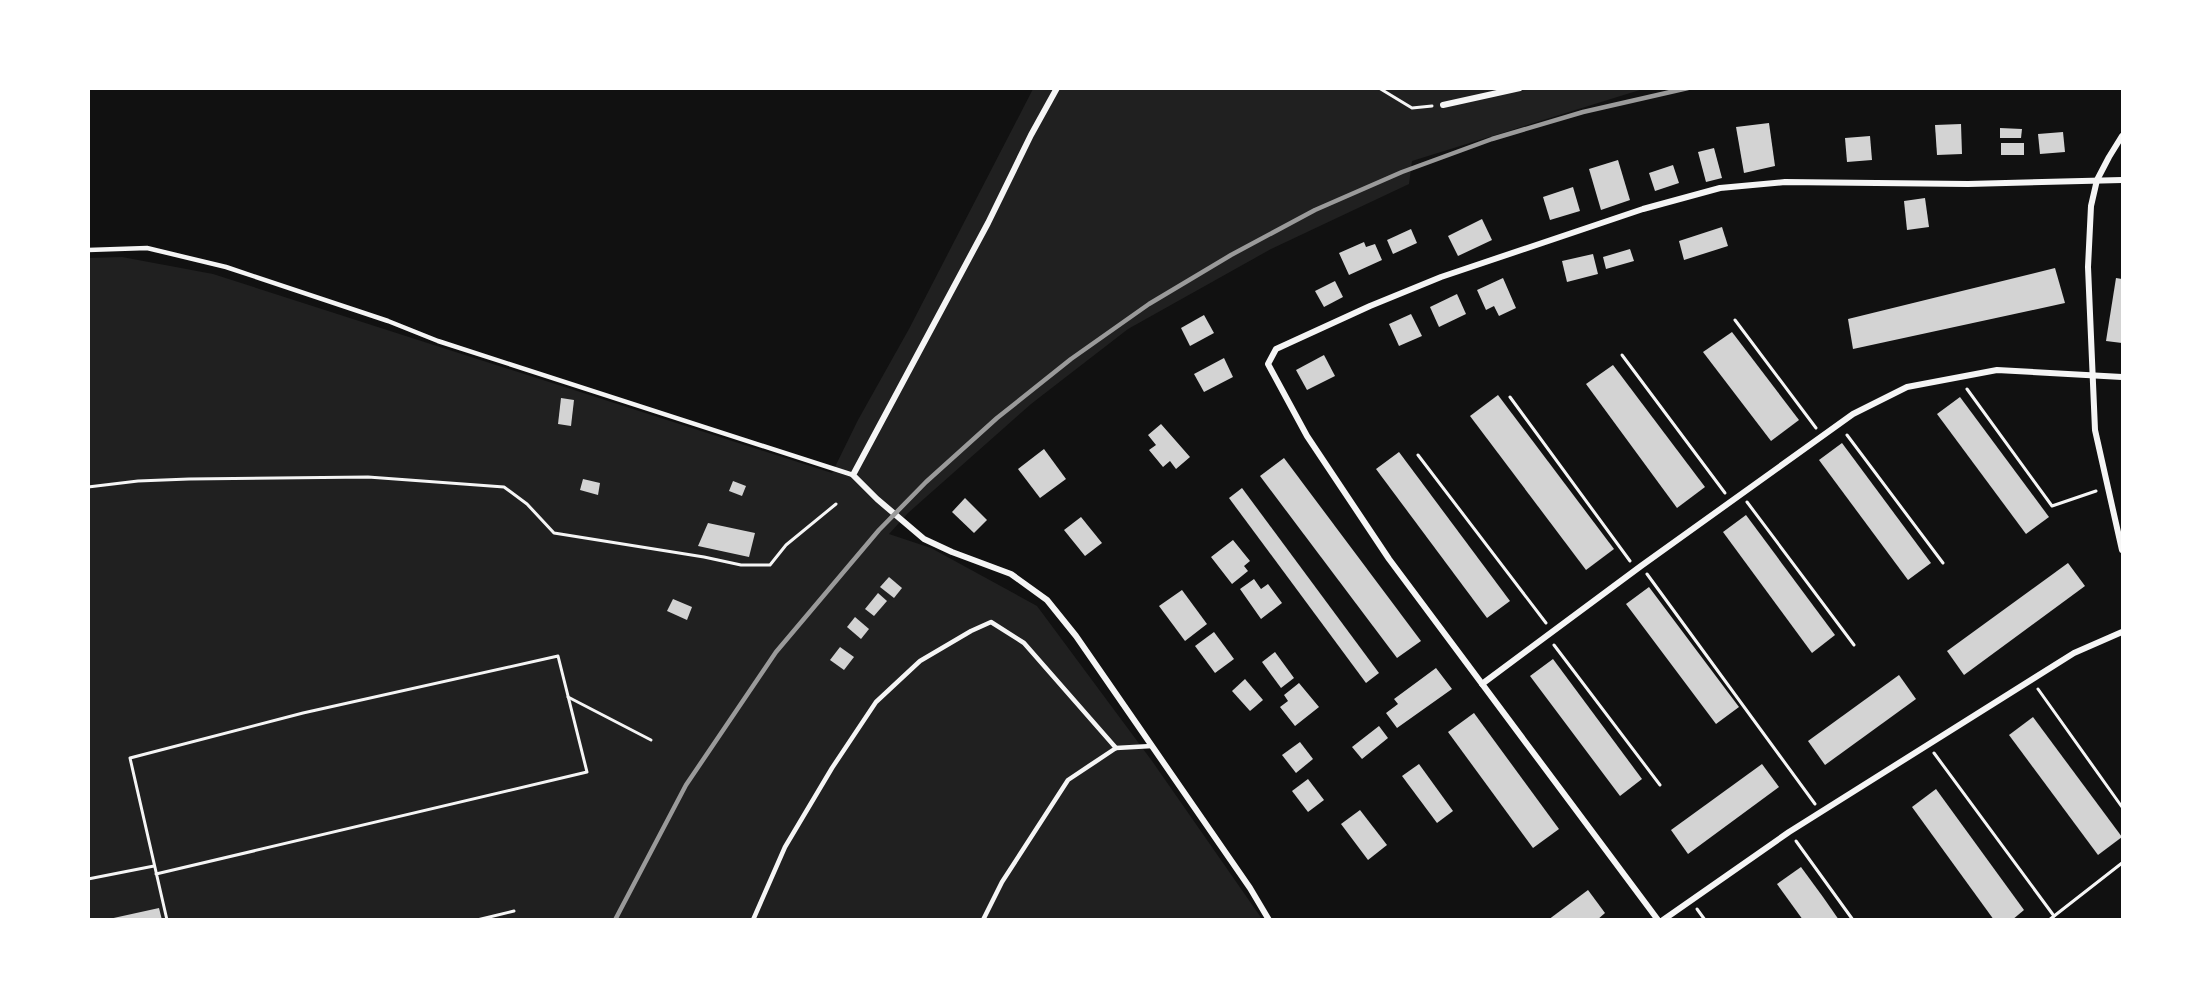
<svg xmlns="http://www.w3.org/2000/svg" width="2211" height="1008" viewBox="0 0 2211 1008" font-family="'Exo 2',sans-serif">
<rect width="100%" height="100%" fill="#111"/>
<polygon fill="#202020" points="1033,89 1643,89 1412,161 1409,184 1271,249 1128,329 1031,404 908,513 889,534 931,548 1037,606 1152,761 1262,919 89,919 88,258 122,257 213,274 832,473 858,420 909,329"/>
<g fill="#d3d3d3">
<polygon points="1769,123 1775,166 1744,173 1736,127"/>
<polygon points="1961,124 1962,154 1937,155 1935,125"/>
<polygon points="2000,128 2022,129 2021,138 2000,138"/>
<polygon points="2063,132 2065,152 2040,154 2038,134"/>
<polygon points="1870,136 1872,160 1847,162 1845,138"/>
<rect x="2001" y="143" width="23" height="12"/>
<polygon points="1714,148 1722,178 1706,182 1698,152"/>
<polygon points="1618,160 1630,200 1601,210 1589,169"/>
<polygon points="1673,165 1679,183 1655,191 1649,173"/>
<polygon points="1573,187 1580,211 1550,220 1543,197"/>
<polygon points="1925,198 1929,227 1907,230 1904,201"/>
<polygon points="1482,219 1492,240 1458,256 1448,236"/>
<polygon points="1722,227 1728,246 1684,260 1679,241"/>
<polygon points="1411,229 1417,243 1393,254 1387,240"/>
<polygon points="1364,242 1366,247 1375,244 1382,260 1349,275 1339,253"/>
<polygon points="1630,249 1634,261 1606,269 1603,257"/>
<polygon points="1593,254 1598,274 1567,282 1562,261"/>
<polygon points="2055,268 2065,303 1853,349 1848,319"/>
<polygon points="1503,278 1516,308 1499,316 1494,306 1486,310 1477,290"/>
<polygon points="2116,278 2122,279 2122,343 2106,341"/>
<polygon points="1335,281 1343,297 1324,307 1315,291"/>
<polygon points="1457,294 1466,314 1439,327 1430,307"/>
<polygon points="1411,314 1422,336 1399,346 1389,324"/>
<polygon points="1204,315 1214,333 1190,346 1181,328"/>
<polygon points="1732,332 1799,420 1771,441 1703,352"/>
<polygon points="1324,355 1335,376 1307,390 1296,370"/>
<polygon points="1224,358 1233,377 1204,392 1194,374"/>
<polygon points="1613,365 1705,487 1677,508 1586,384"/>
<polygon points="1498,395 1614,549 1586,570 1470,416"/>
<polygon points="1960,397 2049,517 2026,534 1937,414"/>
<polygon points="561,398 574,400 571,426 558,424"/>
<polygon points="1161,424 1190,457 1176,469 1170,461 1163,467 1149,450 1156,445 1148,435"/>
<polygon points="1842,443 1931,563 1908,580 1819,460"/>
<polygon points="1044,449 1066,479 1040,498 1018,469"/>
<polygon points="1399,452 1510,601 1487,618 1376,469"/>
<polygon points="1284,458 1421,641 1397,658 1260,476"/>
<polygon points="583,479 600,483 598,495 580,490"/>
<polygon points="733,481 746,486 742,496 729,491"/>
<polygon points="1242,488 1379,673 1366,683 1229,498"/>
<polygon points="965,498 987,520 974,533 952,512"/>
<polygon points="1746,515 1835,635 1812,653 1723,532"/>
<polygon points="1081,517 1102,543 1085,556 1064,530"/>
<polygon points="708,523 755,533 749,557 698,546"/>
<polygon points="1233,540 1250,561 1244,566 1248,571 1232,584 1211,557"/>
<polygon points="2068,563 2085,586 1964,675 1947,651"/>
<polygon points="889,577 902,588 894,598 880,587"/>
<polygon points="1254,579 1261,589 1268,584 1282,603 1261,619 1240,589"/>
<polygon points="1649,587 1739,707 1716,724 1626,604"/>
<polygon points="1182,590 1207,624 1185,641 1159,606"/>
<polygon points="878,593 887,601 874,616 865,609"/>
<polygon points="673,599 692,607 687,620 667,611"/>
<polygon points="855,617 869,629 861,639 847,627"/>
<polygon points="1214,632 1234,659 1215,673 1195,646"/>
<polygon points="840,647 854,657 844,670 830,660"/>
<polygon points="1275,652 1294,678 1281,688 1262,662"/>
<polygon points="1553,659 1642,779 1620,796 1530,676"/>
<polygon points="1436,668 1452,689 1397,728 1386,713 1398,704 1394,699"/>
<polygon points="1899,675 1916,699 1825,765 1808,741"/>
<polygon points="1245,679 1263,700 1250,711 1232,691"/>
<polygon points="1299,683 1319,707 1295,726 1280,707 1288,701 1284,695"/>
<polygon points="1474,713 1559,829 1533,848 1448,732"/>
<polygon points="2033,717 2122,837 2098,855 2009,735"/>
<polygon points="1379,726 1388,738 1362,759 1352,747"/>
<polygon points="1300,742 1313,759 1296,773 1282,755"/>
<polygon points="1419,764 1453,811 1437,823 1402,776"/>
<polygon points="1762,764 1779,787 1688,854 1671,830"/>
<polygon points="1308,779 1324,800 1308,812 1292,791"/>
<polygon points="1936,789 2024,910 2012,920 1994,920 1912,807"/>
<polygon points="1360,810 1387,845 1368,860 1341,824"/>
<polygon points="1801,867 1823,897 1839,920 1803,920 1777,884"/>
<polygon points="1588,890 1605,913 1597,920 1548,920"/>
<polygon points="159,908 162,920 109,920 109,919"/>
</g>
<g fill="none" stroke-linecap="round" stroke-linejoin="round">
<g stroke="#f5f5f5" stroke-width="3">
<polyline points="1379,88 1412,108 1432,106"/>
<polyline points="1735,320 1816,428"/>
<polyline points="1622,355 1725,493"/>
<polyline points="1967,389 2052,506 2096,491"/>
<polyline points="1510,397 1630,561"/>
<polyline points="1847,435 1943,563"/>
<polyline points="1418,455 1546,623"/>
<polyline points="88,487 138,481 189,479 368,477 504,487 527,504 554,533 704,557 741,565 770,565 786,545 836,504"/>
<polyline points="1747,502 1854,645"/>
<polyline points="1647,574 1815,804"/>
<polyline points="1554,645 1660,785"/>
<polyline points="2038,689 2122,807"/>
<polyline points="568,697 651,740"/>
<polyline points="1934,753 2054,916"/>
<polyline points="1796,841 1853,920"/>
<polyline points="156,874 587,772 558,656 303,713 130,758 167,920"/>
<polyline points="88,879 154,866"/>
<polyline points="1697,909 1705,920"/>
<polyline points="477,920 514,911"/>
<polyline points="2049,920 2122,863"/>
</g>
<g stroke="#f5f5f5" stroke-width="4.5">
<polyline points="88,250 147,248 226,267 388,321 438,341 853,475"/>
<polyline points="753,920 785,847 832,768 876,702 920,661 971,631 991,622 1024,643 1116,748"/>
<polyline points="983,920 1002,882 1068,780 1116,748 1152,746"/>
</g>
<g stroke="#f5f5f5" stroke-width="6">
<polyline points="1057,88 1031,135 988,223 853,475 877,499 924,539 952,552 1011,574 1047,600 1076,636 1152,746 1250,888 1269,920"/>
<polyline points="1443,105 1520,88"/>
<polyline points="2122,136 2109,157 2097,180 2091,206 2088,267 2095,430 2122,550"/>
<polyline points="1482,684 1641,566 1853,414 1907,387 1997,370 2122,377"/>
<polyline points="1658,920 1389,559 1307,436 1268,364 1276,349 1370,306 1441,277 1643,209 1720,188 1785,182 1968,184 2122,180"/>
<polyline points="1663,920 1789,832 2074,653 2122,632"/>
</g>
<polyline stroke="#9a9a9a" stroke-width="4.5" points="615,920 686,785 776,652 879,530 926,482 997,418 1071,359 1149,304 1231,255 1315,210 1402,172 1492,139 1583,112 1688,88"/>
</g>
<rect width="2211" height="1008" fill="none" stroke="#ffffff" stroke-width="180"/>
</svg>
